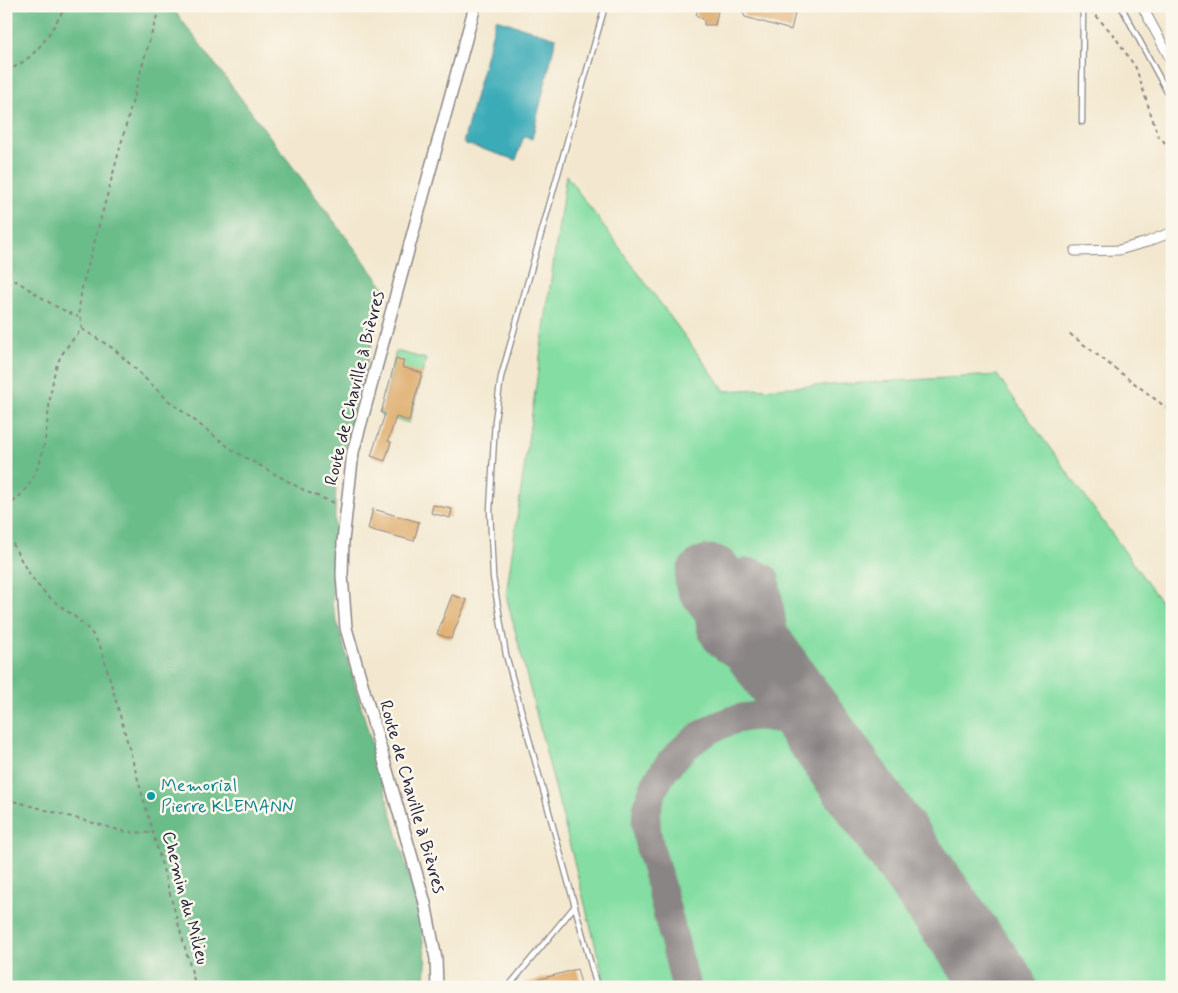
<svg xmlns="http://www.w3.org/2000/svg" width="1178" height="993" viewBox="0 0 1178 993" font-family="Mynerve,sans-serif">
<rect width="100%" height="100%" fill="#fbf7ec"/>
<filter id="ink" filterUnits="userSpaceOnUse"><feTurbulence type="fractalNoise" baseFrequency=".02" numOctaves="2"/><feDisplacementMap in="SourceGraphic" scale="10" xChannelSelector="R" yChannelSelector="G"/><feConvolveMatrix kernelMatrix="1 2 1 2 8 2 1 2 1" color-interpolation-filters="sRGB"/></filter>
<filter id="wash" filterUnits="userSpaceOnUse"><feTurbulence type="fractalNoise" baseFrequency=".0096" numOctaves="4" result="noise"/><feDisplacementMap in="SourceGraphic" scale="20" xChannelSelector="R" yChannelSelector="G"/><feGaussianBlur stdDeviation="1.12" result="paint"/><feColorMatrix in="noise" values="0 0 0 0 0 0 0 0 0 0 0 0 0 0 0 0 0 1.4 0 .05"/><feComposite in="paint" operator="in"/></filter>
<g filter="url(#wash)">
<rect width="100%" height="100%" fill="#f3e8cf"/>
<g fill="#84dea3" stroke="#53806f">
<polygon points="566,175 725,391 997,375 1172,617 1172,987 606,987 506,595"/>
<polygon points="396,351 426,359 409,423 381,416"/>
</g>
<polygon fill="#6bbd89" stroke="#467062" points="6,6 171,6 386,290 336,481 332,604 419,911 426,964 425,987 6,987"/>
<polygon fill="#3babb7" stroke="#2e6679" points="496,19 556,38 532,139 524,136 516,160 463,143"/>
<g fill="none" stroke-linecap="round" stroke-linejoin="round">
<g stroke="#8a8585" stroke-width="29">
<path d="M762 657C753 654 744 657 735 653 678 628 731 550 765 579L779 670 790 693"/>
<polyline points="998,981 1000,987"/>
<path d="M686 987C677 951 668 916 659 880 654 861 646 841 646 821 647 766 715 709 769 717 795 720 815 735 834 753"/>
</g>
<polyline stroke="#8a8585" stroke-width="71" points="710,580 1001,987"/>
</g>
<g id="blocks">
<g fill="#deaa69">
<polygon points="699,6 719,6 715,25 704,25 704,20 696,15"/>
<polygon points="740,6 771,6 795,13 791,30 745,17"/>
<polygon points="396,358 404,361 402,367 422,373 409,421 396,417 388,441 391,442 385,461 371,456 385,414 381,413"/>
<polygon points="433,505 452,509 450,518 431,513"/>
<polygon points="373,509 419,522 414,541 368,529"/>
<polygon points="452,595 467,600 451,639 437,634"/>
<polygon points="577,969 582,987 522,987 522,984"/>
</g>
</g>
</g>
<g filter="url(#ink)">
<use href="#blocks" fill-opacity="0" stroke="#8a8585" stroke-width="1"/>
<g fill="none" stroke-linecap="round" stroke-linejoin="round">
<g stroke="#8a8585" stroke-width="7">
<g id="lane">
<polyline points="1121,6 1172,101"/>
<polyline points="1082,122 1083,6"/>
<polyline points="508,987 575,906"/>
<polyline points="597,987 506,655 493,577 490,510 495,421 501,377 605,6"/>
</g>
</g>
<g stroke="#8a8585" stroke-width="11">
<g id="street">
<polyline points="1142,6 1172,62"/>
<polyline points="1075,251 1119,250 1147,242 1172,232"/>
</g>
</g>
<g stroke="#8a8585" stroke-width="14">
<polyline id="secondary" points="437,987 436,959 425,903 346,628 342,575 343,541 353,452 475,6"/>
</g>
<g stroke="#8a8585" stroke-width="2" stroke-dasharray="4 4" stroke-linecap="butt">
<polyline points="1090,10 1113,34 1136,68 1158,136 1172,149"/>
<path d="M6 71C39 57 48 35 66 6"/>
<polyline points="6,278 18,282 53,305 78,317"/>
<polyline points="82,329 114,349 169,401 234,451 307,492 337,504"/>
<polyline points="1070,334 1172,412"/>
<path d="M6 507C54 476 43 417 55 371 59 354 71 342 82 329L79 308 82 288 144 59 160 6"/>
<path d="M6 529C15 549 26 572 41 589 62 612 89 619 102 651L196 987"/>
<polyline points="6,799 126,832 154,833"/>
</g>
<use href="#lane" stroke="#fff" stroke-width="4.5"/>
<use href="#street" stroke="#fff" stroke-width="9"/>
<use href="#secondary" stroke="#fff" stroke-width="11"/>
</g>
</g>
<circle fill="#0f9aa8" stroke="#fbf7ec" stroke-width="2" cx="151" cy="796" r="5"/>
<g text-anchor="middle" dominant-baseline="central" stroke-width="5" stroke-linejoin="round" paint-order="stroke">
<g font-size="18" fill="#22223b" stroke="#fbf7ec">
<text transform="translate(355 388) rotate(-76)">Route de Chaville à Bièvres</text>
<text transform="translate(412 797) rotate(74)">Route de Chaville à Bièvres</text>
<text transform="translate(185 898) rotate(75)">Chemin du Milieu</text>
</g>
<g font-size="18" fill="#0d838f" stroke="#fbf7ec" text-anchor="start">
<text x="161" y="786">Memorial<tspan x="161" dy="21">Pierre KLEMANN</tspan></text>
</g>
</g>
<rect width="1178" height="993" fill="none" stroke="#fbf7ec" stroke-width="25"/>
</svg>
